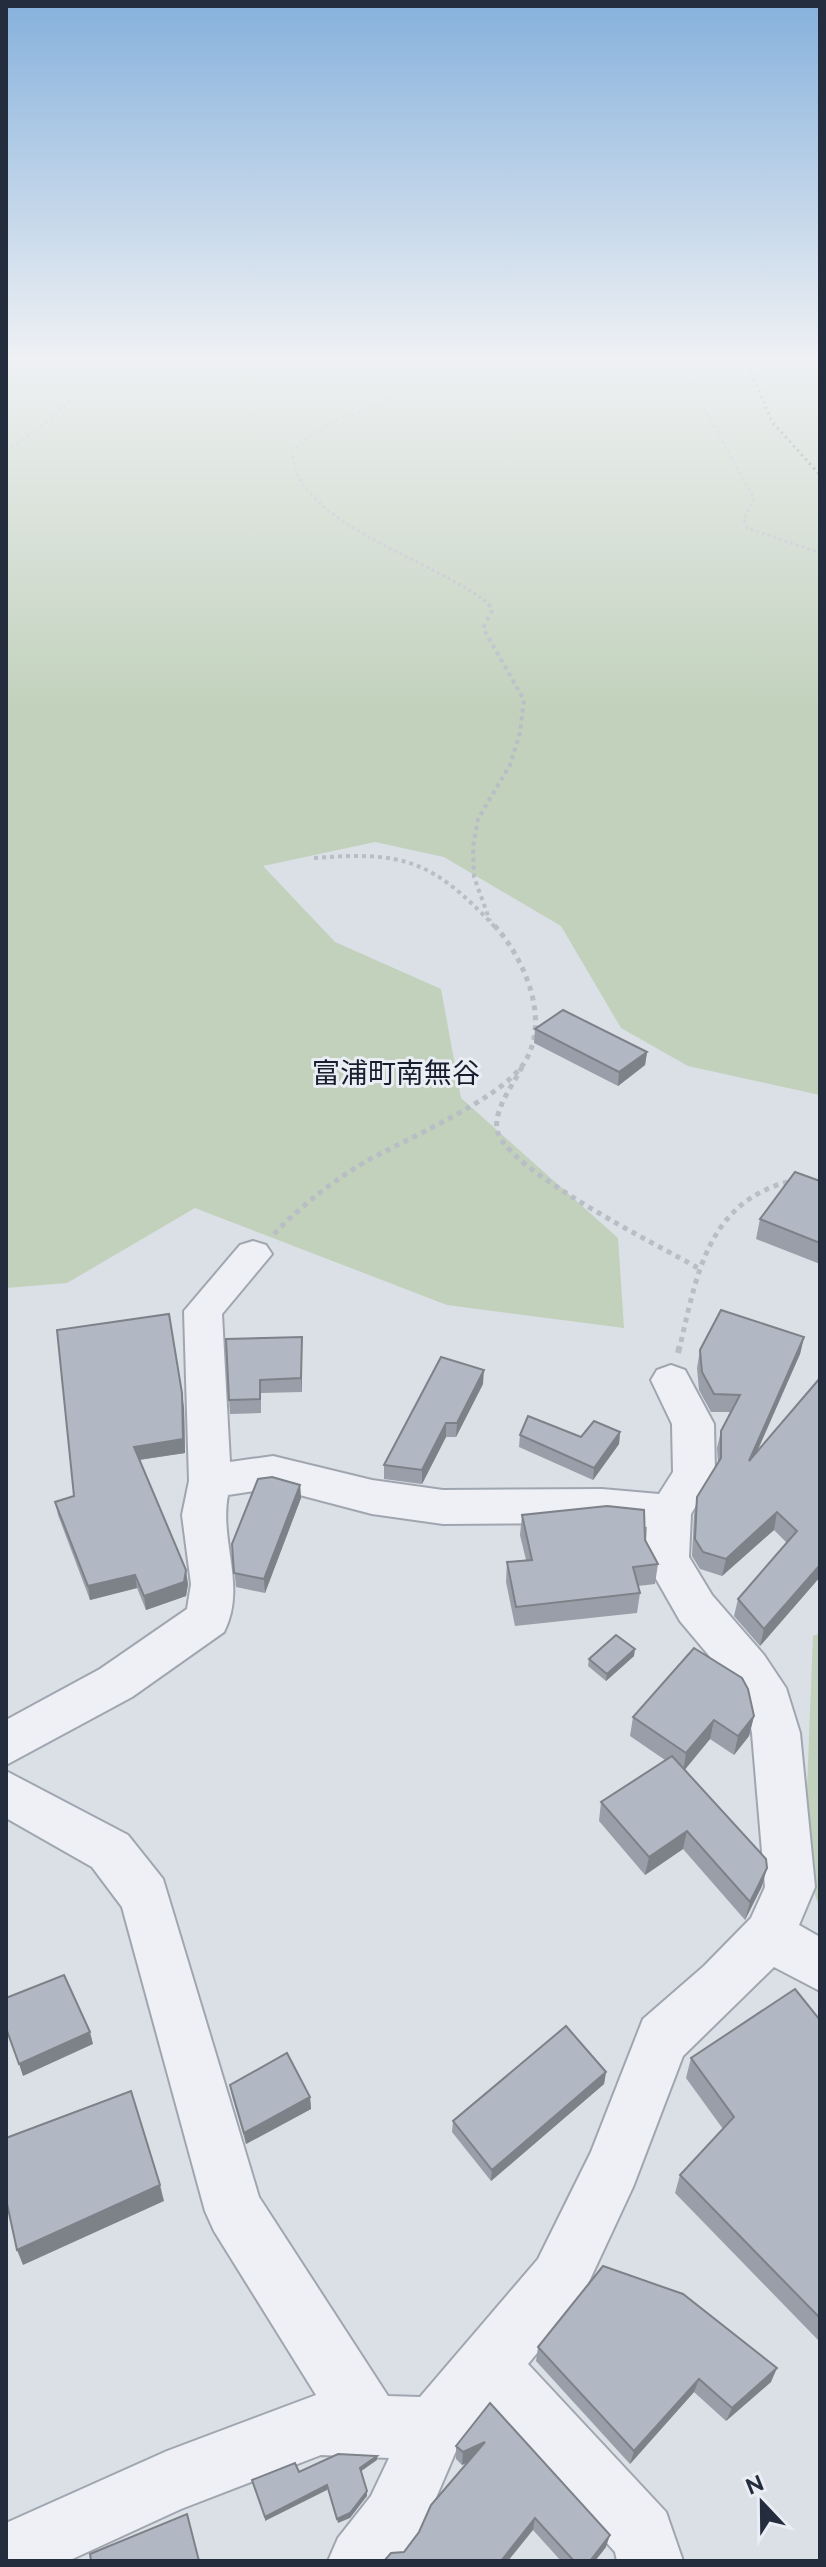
<svg xmlns="http://www.w3.org/2000/svg" width="826" height="2567" viewBox="0 0 826 2567" font-family="Raleway,'Noto Sans JP',sans-serif">
<rect width="100%" height="100%" fill="#dbdfe6"/>
<g fill="#c1d1bb">
<polygon points="6,357 820,357 820,1095 688,1066 621,1028 561,926 444,857 375,842 263,866 335,942 441,989 461,1098 618,1238 624,1328 447,1305 195,1208 67,1283 6,1288"/>
<polygon points="820,1633 820,1908 804,1866 813,1636"/>
</g>
<g fill="none" stroke-linecap="round" stroke-linejoin="round">
<g stroke="#a0a6b0" stroke-width="4">
<path id="minor" d="M253 1241 266 1245 272 1254 222 1314 230 1462 273 1456 372 1480 443 1490 602 1489 659 1494 673 1472 672 1424 651 1380 657 1370 671 1365 685 1370 714 1424 715 1474 691 1514 689 1557 712 1595 764 1655 786 1688 800 1733 815 1887 799 1925 820 1937V1991L774 1967 683 2056 633 2187 580 2301 528 2364 666 2512 683 2561H617L615 2552 489 2412 456 2451 417 2542 402 2561H328L338 2538 371 2496 389 2458 321 2455 181 2509 68 2561H6V2523L167 2451 316 2395 214 2231 205 2211 122 1907 92 1867 6 1818V1771L128 1835 163 1879 259 2197 388 2396 420 2397 538 2259 591 2152 643 2019 704 1966 751 1918 765 1887 752 1733 747 1707 732 1683 680 1621 651 1570 645 1558 647 1527 602 1523 443 1524 372 1514 273 1488 228 1495C219 1541 247 1587 224 1632L132 1697 6 1765V1720L100 1669 187 1609 191 1584 182 1515 189 1481 184 1311 240 1245Z"/>
</g>
<g stroke="#b9bdc5" stroke-width="3" stroke-dasharray="3 3" stroke-linecap="butt">
<path d="M381 357 402 379 403 391C384 406 362 410 340 419 323 426 307 438 293 450 289 524 448 564 490 606"/>
<polyline points="675,357 754,498 744,519 747,528 820,553"/>
<path d="M6 450C44 425 80 404 91 357"/>
</g>
<g stroke="#b9bdc5" stroke-width="4" stroke-dasharray="4 4" stroke-linecap="butt">
<polyline points="488,604 493,609 483,628 524,700 520,733 510,765 478,819 473,847 474,877 490,921"/>
<path d="M314 858C404 851 432 860 495 927"/>
</g>
<g stroke="#b9bdc5" stroke-width="5" stroke-dasharray="5 5" stroke-linecap="butt">
<path d="M522 1067C513 1085 494 1109 497 1129 502 1168 660 1246 698 1268"/>
<path d="M274 1234C301 1206 331 1182 365 1162 406 1139 496 1101 522 1066 553 1023 525 959 494 925"/>
<path d="M681 1342C698 1267 711 1199 795 1180"/>
</g>
<polyline stroke="#b9bdc5" stroke-width="6" stroke-dasharray="7 7" stroke-linecap="butt" points="678,1353 681,1340"/>
<use href="#minor" fill="#eef0f5" fill-rule="evenodd"/>
<polyline stroke="#747e91" stroke-width="3" stroke-dasharray="2 4" stroke-linecap="butt" points="745,357 772,422 820,475"/>
</g>
<g fill="#999ea8">
<polygon points="535,1029 647,1052 645,1065 618,1086 534,1043"/>
<polygon points="820,1181 820,1264 756,1239 760,1219"/>
<polygon points="804,1337 800,1354 758,1450 820,1577 760,1646 734,1616 738,1599 787,1543 774,1530 722,1576 700,1569 692,1556 694,1515 697,1497 718,1463 717,1448 721,1431 730,1412 711,1412 699,1390 697,1368 700,1350"/>
<polygon points="302,1351 302,1392 261,1393 261,1413 230,1414 229,1400"/>
<polygon points="483,1384 456,1437 446,1437 422,1484 384,1479 384,1465"/>
<polygon points="184,1407 185,1453 140,1460 188,1584 186,1596 146,1610 137,1588 90,1600 58,1515 55,1502 74,1496"/>
<polygon points="620,1432 619,1444 593,1480 519,1447 520,1435 581,1437"/>
<polygon points="300,1485 301,1498 265,1593 236,1587 232,1544"/>
<polygon points="522,1515 645,1540 658,1564 655,1584 638,1586 640,1593 637,1613 515,1626 506,1582 507,1562 526,1560 520,1535"/>
<polygon points="634,1656 606,1681 588,1666 589,1659"/>
<polygon points="754,1716 749,1736 734,1755 710,1739 684,1770 762,1886 745,1920 683,1849 645,1875 599,1821 601,1802 665,1760 630,1736 633,1717"/>
<polygon points="820,2020 820,2342 675,2193 680,2175 723,2129 686,2078 691,2058"/>
<polygon points="606,2072 604,2084 491,2181 452,2132 453,2121"/>
<polygon points="230,2085 310,2097 311,2109 246,2144 232,2096"/>
<polygon points="538,2347 771,2382 726,2421 694,2392 630,2464 536,2361"/>
<polygon points="456,2446 606,2547 595,2561 561,2561 533,2530 404,2552 419,2532 468,2462 462,2465 456,2459"/>
</g>
<g fill="#7d8188">
<polygon points="647,1052 645,1065 618,1086 619,1072"/>
<polygon points="302,1337 302,1392 301,1378"/>
<polygon points="804,1337 800,1354 745,1478 749,1461"/>
<polygon points="484,1370 483,1384 456,1437 457,1423"/>
<polygon points="182,1393 184,1407 185,1453 137,1460 134,1447"/>
<polygon points="446,1423 446,1437 422,1484 422,1470"/>
<polygon points="620,1432 619,1444 593,1480 594,1468"/>
<polygon points="300,1485 301,1498 265,1593 264,1579"/>
<polygon points="777,1512 774,1530 722,1576 726,1559"/>
<polygon points="820,1565 820,1577 760,1646 764,1629"/>
<polygon points="186,1570 188,1584 186,1596 146,1610 144,1596"/>
<polygon points="135,1575 137,1588 90,1600 88,1586"/>
<polygon points="635,1649 634,1656 606,1681 607,1674"/>
<polygon points="754,1716 749,1736 734,1755 738,1736"/>
<polygon points="714,1720 710,1739 683,1772 686,1753"/>
<polygon points="687,1831 683,1849 645,1875 649,1857"/>
<polygon points="767,1868 762,1886 745,1920 750,1902"/>
<polygon points="90,2032 93,2044 23,2076 19,2064"/>
<polygon points="606,2072 604,2084 491,2181 492,2170"/>
<polygon points="310,2097 311,2109 246,2144 244,2133"/>
<polygon points="160,2185 164,2201 23,2265 17,2250"/>
<polygon points="777,2368 771,2382 726,2421 732,2408"/>
<polygon points="699,2379 694,2392 630,2464 634,2451"/>
<polygon points="485,2442 484,2455 462,2465 463,2452"/>
<polygon points="377,2456 377,2460 360,2472 360,2468"/>
<polygon points="327,2485 327,2490 265,2521 265,2517"/>
<polygon points="367,2491 367,2496 350,2518 338,2523 337,2519"/>
<polygon points="535,2518 533,2530 508,2561 501,2561"/>
<polygon points="610,2535 606,2547 595,2561 590,2561"/>
</g>
<g fill="#b2b8c3" stroke="#7d8188" stroke-width="2">
<polygon points="563,1010 647,1052 619,1072 535,1029"/>
<polygon points="795,1172 820,1181 820,1243 760,1219"/>
<polygon points="721,1310 804,1337 749,1461 820,1378 820,1565 764,1629 738,1599 797,1531 777,1512 726,1559 703,1552 695,1539 697,1497 721,1458 721,1431 740,1395 714,1394 702,1372 700,1350"/>
<polygon points="169,1314 182,1393 183,1439 134,1447 186,1570 184,1582 144,1596 135,1575 88,1586 55,1502 74,1496 57,1330"/>
<polygon points="302,1337 301,1378 260,1380 260,1399 229,1400 226,1339"/>
<polygon points="441,1357 484,1370 457,1423 446,1423 422,1470 384,1465"/>
<polygon points="528,1416 581,1437 594,1421 620,1432 594,1468 520,1435"/>
<polygon points="272,1477 300,1485 264,1579 234,1573 232,1544 258,1479"/>
<polygon points="607,1506 644,1510 645,1540 658,1564 633,1567 640,1593 516,1607 507,1562 532,1560 522,1515"/>
<polygon points="616,1635 635,1649 607,1674 589,1659"/>
<polygon points="694,1648 742,1678 748,1689 754,1716 738,1736 714,1720 686,1753 633,1717"/>
<polygon points="672,1756 766,1859 767,1868 750,1902 687,1831 649,1857 601,1802"/>
<polygon points="64,1975 90,2032 19,2064 6,2028 6,1998"/>
<polygon points="795,1989 820,2020 820,2318 680,2175 734,2117 691,2058"/>
<polygon points="566,2026 606,2072 492,2170 453,2121"/>
<polygon points="287,2053 310,2097 244,2133 230,2085"/>
<polygon points="131,2091 160,2185 17,2250 6,2199 6,2138"/>
<polygon points="603,2266 683,2294 777,2368 732,2408 699,2379 634,2451 538,2347"/>
<polygon points="490,2403 610,2535 590,2561 574,2561 535,2518 501,2561 384,2561 391,2553 404,2552 419,2532 431,2505 485,2442 463,2452 456,2446"/>
<polygon points="338,2454 377,2456 360,2468 367,2491 350,2513 337,2519 327,2485 265,2517 252,2480 295,2463 299,2472"/>
<polygon points="187,2514 199,2561 91,2561 90,2554"/>
</g>
<linearGradient id="sky" x2="0" y2="1"><stop stop-color="#86b1dc"/><stop offset="0.5" stop-color="#eff1f4"/><stop offset="1" stop-color="#eff1f4" stop-opacity="0"/></linearGradient>
<rect width="826" height="716" fill="url(#sky)"/>
<g text-anchor="middle" dominant-baseline="central" stroke-width="6" stroke-linejoin="round" paint-order="stroke">
<g font-size="28" fill="#171e2d" stroke="#eaeef4">
<text x="396" y="1073">富浦町南無谷</text>
</g>
</g>
<rect width="826" height="2567" fill="none" stroke="#242d3d" stroke-width="16"/>
<g transform="translate(762 2503) rotate(338)" stroke="#eaeef4" stroke-width="6" paint-order="stroke">
<path d="M0-6L14 30L0 20L-14 30Z" fill="#242d3d"/>
<text y="-12" font-size="22" font-weight="bold" text-anchor="middle" fill="#242d3d">N</text>
</g>
</svg>
